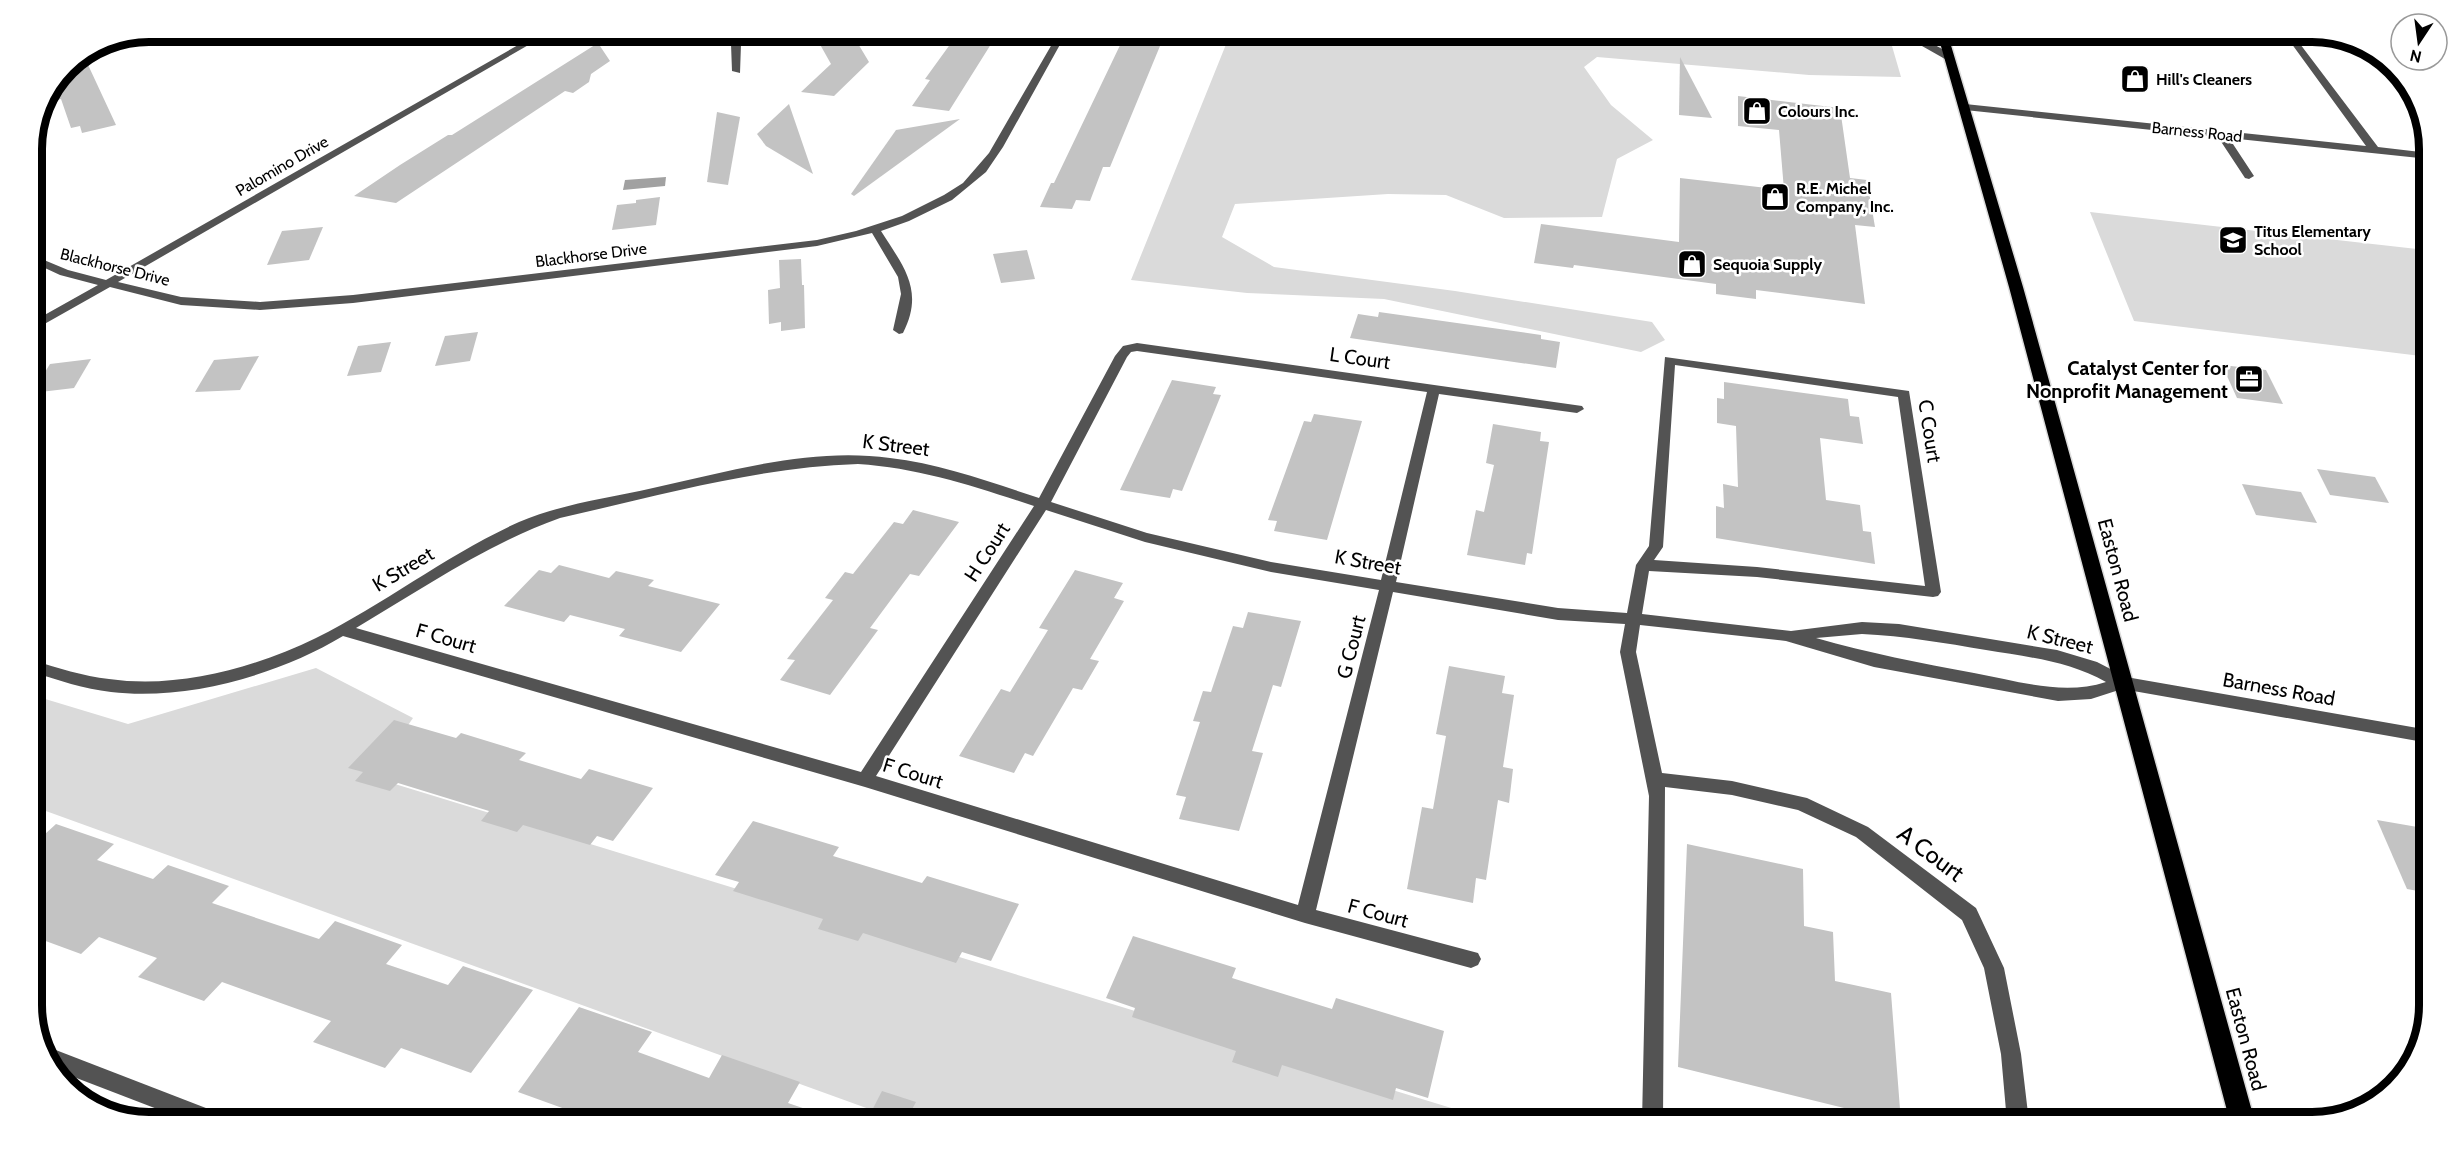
<svg xmlns="http://www.w3.org/2000/svg" width="2461" height="1154" viewBox="0 0 2461 1154" font-family="Cabin,sans-serif">
<rect width="100%" height="100%" fill="#fff"/>
<g fill="#dadada">
<polygon points="1231,32 1750,32 1892,46 1901,77 1809,75 1597,57 1584,67 1611,105 1653,140 1617,159 1602,217 1504,218 1446,195 1388,194 1235,204 1222,237 1274,267 1455,291 1652,322 1665,340 1641,352 1384,299 1247,293 1131,280"/>
<polygon points="2090,212 2417,249 2429,267 2429,357 2134,321"/>
<polygon points="316,668 413,718 372,777 1497,1122 905,1122 32,806 32,695 128,724"/>
</g>
<polygon fill="#a1a1a1" points="666,177 665,186 623,190 625,180"/>
<g fill="#c3c3c3">
<polygon points="813,32 851,32 869,62 834,96 801,92 831,64"/>
<polygon points="959,32 998,33 949,111 912,106 930,80 925,79"/>
<polygon points="1134,33 1160,35 1154,46 1160,46 1110,167 1103,167 1090,201 1076,200 1072,209 1040,207 1051,183 1054,183 1123,39 1130,40"/>
<polygon points="598,43 610,61 591,74 589,82 573,93 565,91 396,203 354,196 400,165 448,135 452,135"/>
<polygon points="83,54 116,125 82,133 80,126 71,128 61,99 41,104 66,66"/>
<polygon points="1680,57 1712,118 1679,115"/>
<polygon points="1738,96 1840,108 1850,178 1867,180 1875,227 1855,225 1865,304 1756,290 1756,299 1716,294 1716,284 1574,265 1573,268 1534,263 1541,224 1679,242 1680,178 1784,190 1779,130 1738,126"/>
<polygon points="789,104 813,174 766,146 757,134"/>
<polygon points="717,112 740,117 728,185 707,182"/>
<polygon points="960,119 854,196 851,194 896,130"/>
<polygon points="660,197 656,225 612,230 617,205 636,203 636,200"/>
<polygon points="323,227 309,260 267,265 282,231"/>
<polygon points="1027,250 1035,279 1001,283 993,254"/>
<polygon points="801,259 802,285 804,285 805,328 781,331 781,322 769,324 768,290 780,288 779,260"/>
<polygon points="1379,312 1541,335 1541,339 1560,342 1556,368 1350,338 1358,314 1378,317"/>
<polygon points="478,332 470,361 435,366 445,336"/>
<polygon points="391,342 381,372 347,376 358,346"/>
<polygon points="259,356 240,390 195,392 214,360"/>
<polygon points="91,359 74,388 32,393 50,364"/>
<polygon points="2222,365 2266,370 2283,404 2237,398"/>
<polygon points="1172,380 1216,387 1213,394 1221,395 1182,491 1173,489 1170,498 1120,490"/>
<polygon points="1724,382 1848,399 1850,416 1859,417 1863,444 1820,438 1826,500 1860,505 1863,531 1871,532 1875,564 1716,538 1716,506 1724,508 1723,484 1738,487 1736,426 1717,423 1717,398 1724,399"/>
<polygon points="1314,414 1362,421 1327,540 1274,531 1277,521 1268,520 1304,421 1311,422"/>
<polygon points="1493,424 1541,432 1540,441 1549,442 1532,554 1527,553 1525,565 1467,555 1476,510 1484,512 1494,465 1486,463"/>
<polygon points="2317,469 2375,477 2389,503 2330,495"/>
<polygon points="2242,484 2301,492 2317,523 2256,515"/>
<polygon points="913,510 959,522 919,576 910,574 870,628 878,630 830,695 780,680 795,660 787,659 833,600 825,598 845,572 853,574 894,522 903,524"/>
<polygon points="559,565 609,578 616,571 654,580 648,586 720,604 681,652 619,636 625,629 570,615 564,622 504,606 539,570 551,573"/>
<polygon points="1075,570 1123,583 1114,598 1124,601 1090,659 1099,661 1082,690 1073,688 1033,756 1025,753 1014,773 959,756 1001,689 1010,692 1048,630 1039,628"/>
<polygon points="1248,612 1301,621 1281,687 1273,685 1252,751 1263,753 1239,831 1179,819 1186,797 1176,795 1200,722 1193,721 1203,691 1211,692 1233,626 1243,628"/>
<polygon points="1449,666 1505,676 1502,693 1514,695 1503,767 1513,769 1509,803 1498,800 1486,880 1476,878 1473,903 1407,889 1422,807 1433,809 1446,736 1436,734"/>
<polygon points="394,720 456,738 461,733 526,753 519,760 581,779 589,769 653,788 613,841 597,836 590,845 523,825 517,832 481,821 489,811 398,783 390,791 355,781 363,772 348,768"/>
<polygon points="2377,820 2429,829 2429,893 2407,889"/>
<polygon points="753,821 839,847 833,856 922,883 927,876 1019,904 991,961 962,952 956,963 863,933 858,941 818,929 823,919 733,891 739,882 715,875"/>
<polygon points="56,824 114,844 97,860 153,879 168,865 229,886 212,903 319,939 335,921 402,945 386,964 448,985 463,966 533,990 471,1073 401,1048 385,1068 313,1042 331,1021 222,982 204,1001 138,977 157,958 99,937 81,954 32,936 32,846"/>
<polygon points="1687,844 1803,869 1804,926 1833,932 1835,981 1891,993 1901,1122 1678,1067"/>
<polygon points="1133,936 1236,968 1232,978 1332,1009 1336,998 1444,1031 1428,1098 1396,1088 1393,1100 1282,1065 1278,1077 1232,1062 1236,1051 1132,1017 1135,1008 1106,998"/>
<polygon points="579,1007 652,1032 638,1052 709,1078 722,1055 800,1082 788,1103 832,1118 831,1122 601,1122 518,1092"/>
<polygon points="882,1091 916,1102 905,1122 866,1122"/>
</g>
<g fill="none" stroke-linecap="round" stroke-linejoin="round">
<g stroke="#dbdbdb" stroke-width="3">
<polygon id="highway" points="1937,32 1947,32 2023,287 2255,1122 2230,1122 2009,287"/>
</g>
<polyline stroke="#757575" stroke-width="2" stroke-dasharray="1 2" stroke-linecap="butt" points="1996,41 2007,32"/>
<g fill="#535353" fill-rule="evenodd">
<path d="M541 32H551L118 282 181 297 260 302 353 295 817 240 856 231 902 216 944 195 963 183 989 153 1059 32H1067L1003 147 986 172 952 200 909 221 881 231C903 266 925 290 903 333L899 334 893 330 901 294 898 277 872 233 817 246 353 303 260 310 181 305 110 287 32 331V322L98 285 60 275 32 262V255L68 270 106 280Z"/>
<polygon points="725,32 733,32 741,44 740,73 732,71 731,44"/>
<path d="M1883 32C1904 30 1936 42 1953 57L1945 59 1922 46Z"/>
<polygon points="2283,32 2291,32 2378,147 2429,153 2429,159 2229,138 2254,176 2249,179 2245,178 2218,137 1965,110 1960,107 1965,104 2366,146"/>
<path d="M1137 343 1582 406 1584 409 1577 413 1439 394 1396 582 1558 608 1627 613 1636 565 1649 546 1665 357 1909 391 1941 592 1938 596 1933 597 1757 577 1649 571 1642 614 1791 631 1862 622 1899 624 2057 650 2097 662 2126 677 2429 730V743L2122 689 2091 699 2058 701 1874 667 1786 641 1640 625 1636 652 1662 773 1732 781 1807 798 1868 827 1976 908 2004 968 2021 1054 2029 1122H2007L2001 1054 1984 968 1962 920 1856 837 1798 810 1732 795 1665 787 1663 1122H1642L1649 796 1620 652 1625 624 1558 620 1393 592 1316 910 1478 953 1481 959 1478 965 1471 968 1305 923 865 787 343 636C278 675 187 701 111 692 84 689 58 680 32 672V660C58 668 83 676 109 679 178 689 254 668 316 638 386 603 448 554 519 522 561 504 609 498 653 488 730 471 811 447 890 458 941 464 990 482 1039 498L1115 356 1123 346ZM1137 351 1427 392 1381 580 1271 562 1147 533 1051 502 1127 357 1131 352ZM1675 365 1898 397 1925 586 1757 567 1654 560 1663 547ZM858 464C920 468 976 487 1034 506L861 772 356 628C422 589 487 544 560 518 658 496 757 467 858 464ZM1046 510 1145 542 1271 572 1379 590 1298 905 876 776ZM1862 634C1904 636 1945 643 1986 650 2028 657 2069 661 2106 682 2063 696 2018 681 1974 673 1920 663 1869 653 1816 638Z"/>
<polygon points="48,1047 224,1115 227,1122 191,1122 53,1069 45,1048"/>
</g>
<use href="#highway" fill="#000" fill-rule="evenodd"/>
</g>
<defs>
<g id="shop-square" transform="scale(1.5)"><rect x="-9" y="-9" width="18" height="18" rx="4" fill="#000" stroke="#fff"/><path d="M-5-2.5h2.3a2.7 3.5 0 0 1 5.4 0H5L5.5 6h-11ZM-1.5-2.5h3a1.5 2.3 0 0 0-3 0Z" fill="#fff"/></g>
<g id="school-square" transform="scale(1.5)"><rect x="-9" y="-9" width="18" height="18" rx="4" fill="#000" stroke="#fff"/><path d="M0-5L7-2L0 1L-7-2ZM-4 1L0 2.5L4 1V4Q0 6-4 4Z" fill="#fff"/></g>
<g id="office-square" transform="scale(1.5)"><rect x="-9" y="-9" width="18" height="18" rx="4" fill="#000" stroke="#fff"/><path d="M-6-3h4V-5.5h4V-3h4V5H-6ZM-1-4.5V-3h2v-1.5ZM-6 0V1H6V0Z" fill="#fff"/></g>
</defs>
<g fill-rule="evenodd">
<use href="#shop-square" x="2135" y="79"/>
<use href="#shop-square" x="1757" y="111"/>
<use href="#shop-square" x="1775" y="197"/>
<use href="#school-square" x="2233" y="240"/>
<use href="#shop-square" x="1692" y="264"/>
<use href="#office-square" x="2249" y="379"/>
</g>
<g text-anchor="middle" dominant-baseline="central" stroke-width="5" stroke-linejoin="round" paint-order="stroke">
<g font-size="16" font-weight="bold" fill="#000" stroke="#fff" text-anchor="start">
<text x="2156" y="79">Hill's Cleaners</text>
<text x="1778" y="111">Colours Inc.</text>
<text x="1796" y="188">R.E. Michel<tspan x="1796" dy="18">Company, Inc.</tspan></text>
<text x="2254" y="231">Titus Elementary<tspan x="2254" dy="18">School</tspan></text>
<text x="1713" y="264">Sequoia Supply</text>
</g>
<g font-size="16" fill="#000" stroke="#fff">
<text transform="translate(2197 132) rotate(6)">Barness Road</text>
<text transform="translate(282 166) rotate(-30)">Palomino Drive</text>
<text transform="translate(591 255) rotate(-7)">Blackhorse Drive</text>
<text transform="translate(115 267) rotate(14)">Blackhorse Drive</text>
</g>
<g font-size="20" fill="#000" stroke="#fff">
<text transform="translate(1360 358) rotate(8)">L Court</text>
<text transform="translate(1930 431) rotate(81)">C Court</text>
<text transform="translate(896 445) rotate(7)">K Street</text>
<text transform="translate(987 552) rotate(-57)">H Court</text>
<text transform="translate(1368 562) rotate(10)">K Street</text>
<text transform="translate(403 569) rotate(-31)">K Street</text>
<text transform="translate(2118 570) rotate(75)">Easton Road</text>
<text transform="translate(446 638) rotate(16)">F Court</text>
<text transform="translate(2060 639) rotate(14)">K Street</text>
<text transform="translate(1351 647) rotate(-76)">G Court</text>
<text transform="translate(2279 689) rotate(10)">Barness Road</text>
<text transform="translate(913 773) rotate(17)">F Court</text>
<text transform="translate(1378 913) rotate(15)">F Court</text>
<text transform="translate(2246 1039) rotate(75)">Easton Road</text>
</g>
<g font-size="20" font-weight="bold" fill="#000" stroke="#fff" text-anchor="end">
<text x="2228" y="368">Catalyst Center for<tspan x="2228" dy="23">Nonprofit Management</tspan></text>
</g>
<g font-size="24" fill="#000" stroke="#fff">
<text transform="translate(1931 853) rotate(37)">A Court</text>
</g>
</g>
<path d="M0 0H2461V1154H0ZM149 42H2312A107 107 0 0 1 2419 149V1005A107 107 0 0 1 2312 1112H149A107 107 0 0 1 42 1005V149A107 107 0 0 1 149 42Z" fill="#fff" fill-rule="evenodd"/>
<path fill="none" stroke="#000" stroke-width="8" d="M149 42H2312A107 107 0 0 1 2419 149V1005A107 107 0 0 1 2312 1112H149A107 107 0 0 1 42 1005V149A107 107 0 0 1 149 42Z"/>
<g transform="translate(2419 42) rotate(193)"><circle r="28" fill="#ffffff" stroke="#999999" stroke-width="1.5"/>
<path d="M0-4.5L10 22L0 15L-10 22Z" fill="#000000"/>
<text y="-9" font-size="16" font-weight="bold" text-anchor="middle" fill="#000000">N</text>
</g>
</svg>
